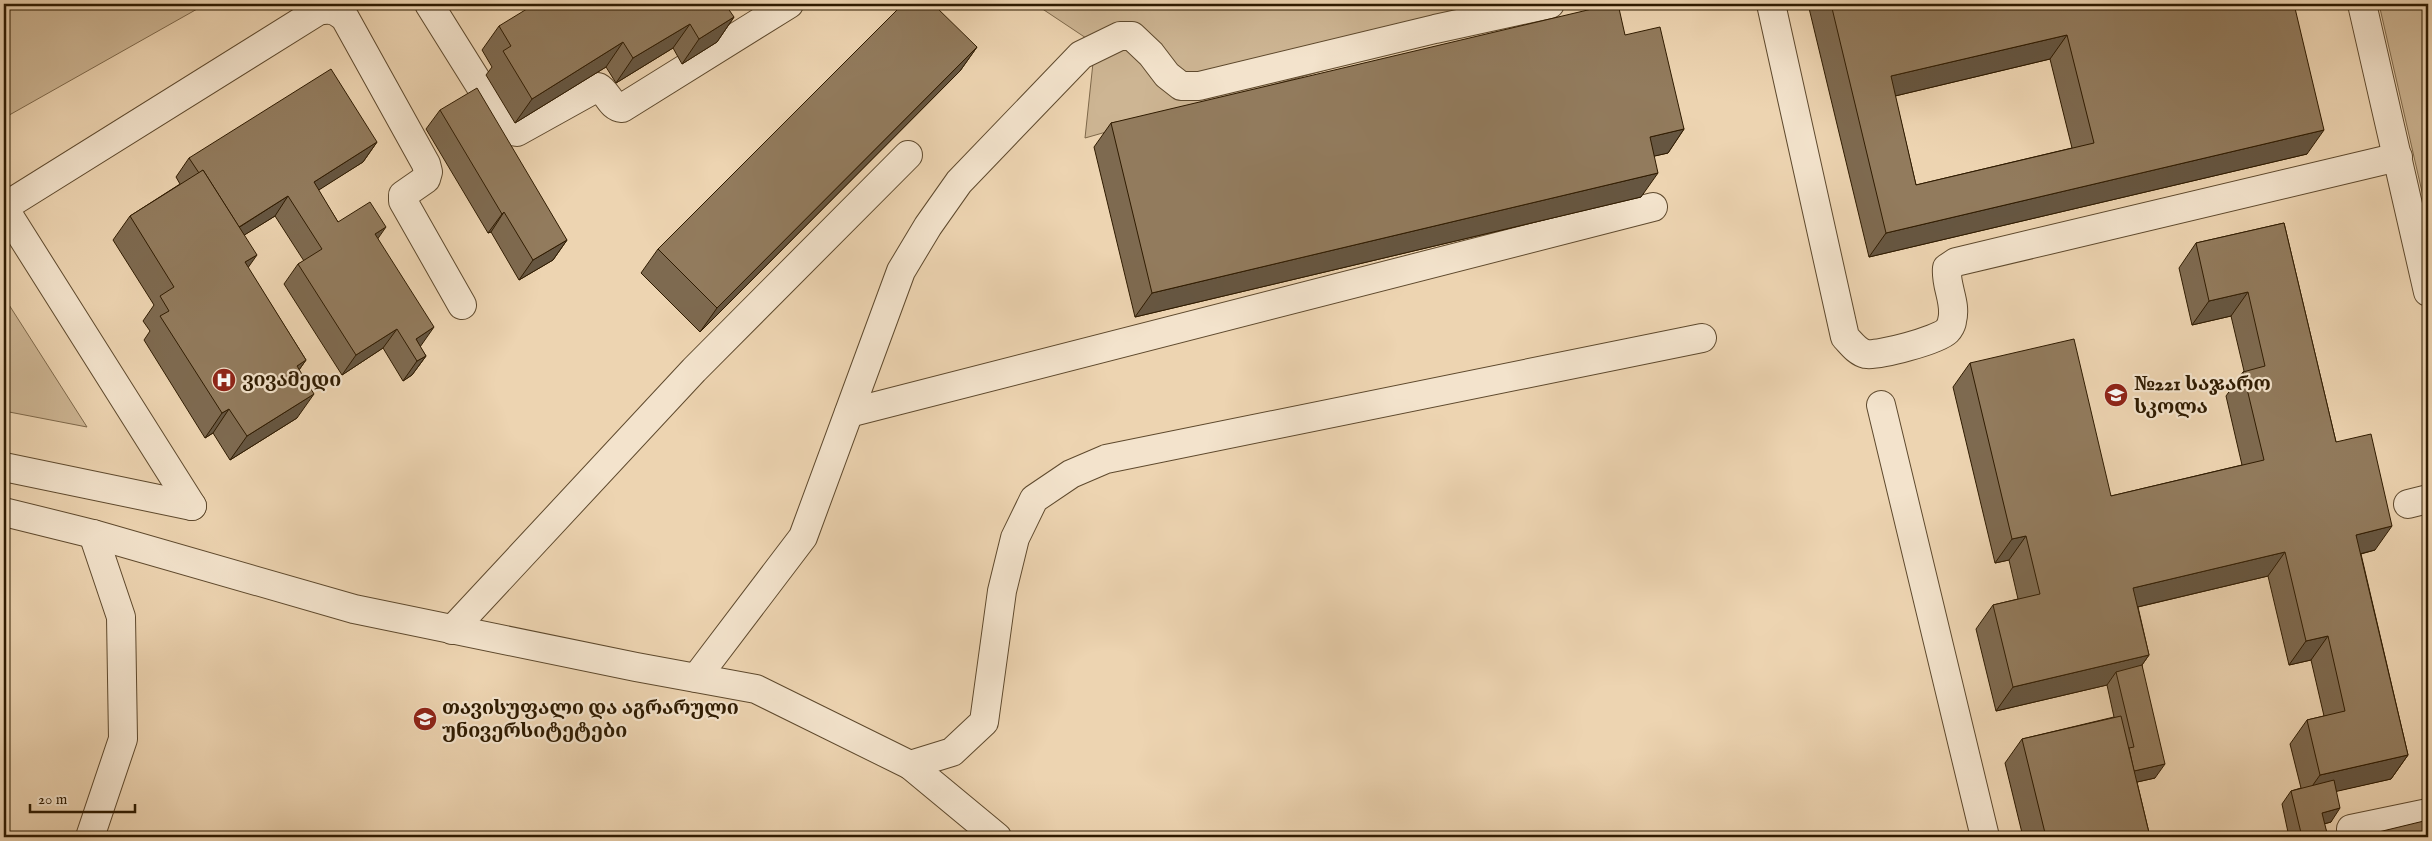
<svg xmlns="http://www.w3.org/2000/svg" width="2432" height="841" viewBox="0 0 2432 841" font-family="'IM FELL English','Noto Serif Georgian',serif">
<rect width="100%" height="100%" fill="#edd4b1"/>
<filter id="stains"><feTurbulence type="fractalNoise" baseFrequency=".004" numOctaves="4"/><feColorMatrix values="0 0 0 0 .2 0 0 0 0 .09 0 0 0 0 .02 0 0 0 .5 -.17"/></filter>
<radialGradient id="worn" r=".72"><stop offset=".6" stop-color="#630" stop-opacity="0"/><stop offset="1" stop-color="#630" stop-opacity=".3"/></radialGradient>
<g fill="#cdb593" stroke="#7e684a">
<polygon points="4,4 206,4 4,118"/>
<polygon points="1035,4 1559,4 1085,138 1095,44"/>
<polygon points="2379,4 2428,4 2428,218"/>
<polygon points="4,297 87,427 4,411"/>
</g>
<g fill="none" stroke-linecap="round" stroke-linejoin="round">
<g stroke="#5e492d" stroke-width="30">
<g id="minor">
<path d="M429 4 504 124 510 131 517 132 598 87C608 92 610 107 622 108L789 4"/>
<path d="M1771 4 1845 337C1851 343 1857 352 1866 354 1879 356 1938 340 1947 331 1949 329 1952 324 1952 321 1957 303 1945 286 1947 268L1956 262 2398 157"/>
<polyline points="2362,4 2428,292"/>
<path d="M4 207 318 11C330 8 336 10 345 18L426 164 428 172 426 179 403 195V201L462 305"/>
<polyline points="4,208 192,506"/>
<polyline points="1881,405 1985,837"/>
<polyline points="849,413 1653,207"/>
<polyline points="4,467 192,506"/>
<polyline points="2408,504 2428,499"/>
<polyline points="4,512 93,534 354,609 636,667 756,689 910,765 952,752 984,722 1002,591 1015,538 1034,499 1071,474 1106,459 1702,338"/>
<polyline points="452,630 694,370 908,155"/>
<polyline points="696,678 803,537 901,271 928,226 959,182 1081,55 1120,36 1132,36 1151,54 1167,75 1181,86 1199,86 1435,29 1550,4"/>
<polyline points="910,765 997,837"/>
<polyline points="2351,829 2428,813"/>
<polyline points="90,837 123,739 121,617 93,534"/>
</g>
</g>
<use href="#minor" stroke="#f3e3cc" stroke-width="28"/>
</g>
<g fill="#7e6a50" stroke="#2f1b01" fill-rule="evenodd">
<path d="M1808 4H2294L2307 154 1869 257ZM2050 59 2072 148 1916 185 1895 96Z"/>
<polygon points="734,17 717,42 682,64 673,48 616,83 606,67 515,123 486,75 492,67 482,50 499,26"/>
<polygon points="1625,35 1684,129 1668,153 1654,156 1641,197 1135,317 1094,147 1111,123"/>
<polygon points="977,47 960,71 700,332 641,273 658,249"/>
<polygon points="440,110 567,240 553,260 519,280 491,232 488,233 426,129"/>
<polygon points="377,142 363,162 318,190 338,222 378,239 420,347 426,356 412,375 403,381 383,348 342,375 284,284 298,264 304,261 275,216 244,235 248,268 306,360 299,370 297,418 230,460 213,433 205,438 144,340 150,331 143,321 154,305 113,240 130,216 180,184 176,177 189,158"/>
<polygon points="2284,223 2336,442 2375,550 2361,554 2408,755 2391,779 2336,791 2331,822 2324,824 2328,837 2289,837 2282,804 2291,791 2301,788 2290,744 2307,720 2324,716 2311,660 2289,665 2268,576 2138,607 2149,655 2142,665 2155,778 2137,782 2150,837 2023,837 2005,763 2022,739 2114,717 2107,685 1996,711 1976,629 1993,605 2018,599 2009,560 1995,563 1953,387 1970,363 2111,496 2242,465 2226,396 2243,372 2244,371 2231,316 2192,325 2179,268 2196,243"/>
</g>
<g fill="#665641" stroke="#2f1b01">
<polygon points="734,17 717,42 682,64 699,39"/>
<polygon points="690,24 673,48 616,83 633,58"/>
<polygon points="2067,35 2050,59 1874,101 1891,76"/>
<polygon points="623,42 606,67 515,123 532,99"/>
<polygon points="977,47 960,71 700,332 717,308"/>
<polygon points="1684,129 1668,153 1633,161 1650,137"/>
<polygon points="2324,130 2307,154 1869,257 1886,233"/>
<polygon points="377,142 363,162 300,202 314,182"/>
<polygon points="1658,173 1641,197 1135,317 1152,293"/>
<polygon points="288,196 275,216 222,249 235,230"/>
<polygon points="504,212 491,232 488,233 502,214"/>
<polygon points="386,227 372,247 375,234"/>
<polygon points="567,240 553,260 519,280 533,260"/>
<polygon points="257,255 240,279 245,262"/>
<polygon points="2248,292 2231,316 2192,325 2209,301"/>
<polygon points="434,327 420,347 416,339"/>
<polygon points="397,329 383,348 342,375 356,355"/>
<polygon points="426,356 412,375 403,381 417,361"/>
<polygon points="306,360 289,384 297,366"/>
<polygon points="314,394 297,418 230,460 247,436"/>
<polygon points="229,409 213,433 205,438 222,413"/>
<polygon points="2392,526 2375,550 2340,559 2356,535"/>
<polygon points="2026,536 2009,560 1995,563 2012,539"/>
<polygon points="2285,552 2268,576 2116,612 2133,588"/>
<polygon points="2328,636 2311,660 2289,665 2306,641"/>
<polygon points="2149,655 2132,679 2116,672 2107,685 1996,711 2013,687"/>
<polygon points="2408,755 2391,779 2303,799 2320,775"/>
<polygon points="2165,764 2155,778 2115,787 2125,773"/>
<polygon points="2340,808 2331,822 2312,827 2322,813"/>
</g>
<g fill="#927b5d" stroke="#2f1b01" fill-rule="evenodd">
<polygon points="535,4 725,4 734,17 699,39 690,24 633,58 623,42 532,99 503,51 511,46 499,26"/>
<polygon points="903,4 933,4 977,47 717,308 658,249"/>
<polygon points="1613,4 1618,4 1625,35 1660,27 1684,129 1650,137 1658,173 1152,293 1111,123"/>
<path d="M1831 4H2294L2324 130 1886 233ZM2067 35 2094 143 1916 185 1891 76Z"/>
<polygon points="331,69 377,142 314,182 338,222 370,202 386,227 375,234 434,327 416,339 426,356 417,361 397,329 356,355 298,264 322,249 288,196 239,227 203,170 199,173 189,158"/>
<polygon points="477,88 567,240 533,260 504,212 502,214 440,110"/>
<polygon points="203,170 257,255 245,262 306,360 297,366 314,394 247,436 229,409 222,413 160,316 169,311 160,296 174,287 130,216"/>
<polygon points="2284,223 2336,442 2371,434 2392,526 2356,535 2408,755 2320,775 2307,720 2345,711 2328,636 2306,641 2285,552 2133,588 2149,655 2013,687 1993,605 2040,594 2026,536 2012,539 1970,363 2074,339 2111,496 2264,460 2243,372 2265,366 2248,292 2209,301 2196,243"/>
<polygon points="2142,665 2165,764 2134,771 2129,748 2134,747 2116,672"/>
<polygon points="2121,716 2150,837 2046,837 2022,739"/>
<polygon points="2334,780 2340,808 2322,813 2328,837 2302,837 2291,791"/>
<polygon points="2428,820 2428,837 2362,837 2362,836"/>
</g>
<defs>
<g id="hospital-disc" transform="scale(1.25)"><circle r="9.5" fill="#8f2418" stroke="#f3e3cc"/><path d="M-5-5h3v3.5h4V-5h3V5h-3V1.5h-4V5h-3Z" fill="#fff"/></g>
<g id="school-disc" transform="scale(1.25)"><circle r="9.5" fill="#8f2418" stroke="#f3e3cc"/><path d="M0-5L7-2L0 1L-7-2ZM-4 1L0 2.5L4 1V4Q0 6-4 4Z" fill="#fff"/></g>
<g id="university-disc" transform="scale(1.25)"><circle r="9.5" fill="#8f2418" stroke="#f3e3cc"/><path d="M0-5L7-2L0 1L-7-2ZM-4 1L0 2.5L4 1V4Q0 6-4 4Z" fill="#fff"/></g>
</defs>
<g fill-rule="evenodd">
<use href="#hospital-disc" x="224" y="380"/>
<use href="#school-disc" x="2116" y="395"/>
<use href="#university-disc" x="425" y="719"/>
</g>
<g text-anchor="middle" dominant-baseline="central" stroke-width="4.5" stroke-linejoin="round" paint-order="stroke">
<g font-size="20" font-weight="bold" fill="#2f1b01" stroke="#f3e3cc" text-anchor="start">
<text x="242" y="380">ვივამედი</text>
<text x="2134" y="384">№221 საჯარო<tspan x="2134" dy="23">სკოლა</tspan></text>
<text x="442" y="708">თავისუფალი და აგრარული<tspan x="442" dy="23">უნივერსიტეტები</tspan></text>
</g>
</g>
<rect width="2432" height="841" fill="none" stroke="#edd4b1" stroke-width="20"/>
<rect x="5" y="5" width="2422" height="831" fill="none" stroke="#2f1b01" stroke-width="2.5"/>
<rect x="10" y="10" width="2412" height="821" fill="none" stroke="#2f1b01"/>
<path d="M30 804v8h105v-8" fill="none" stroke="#2f1b01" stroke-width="2.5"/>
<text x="38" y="804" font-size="15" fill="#2f1b01" stroke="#f3e3cc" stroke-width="4" paint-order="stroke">20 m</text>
<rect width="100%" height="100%" filter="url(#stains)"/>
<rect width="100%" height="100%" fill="url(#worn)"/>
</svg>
